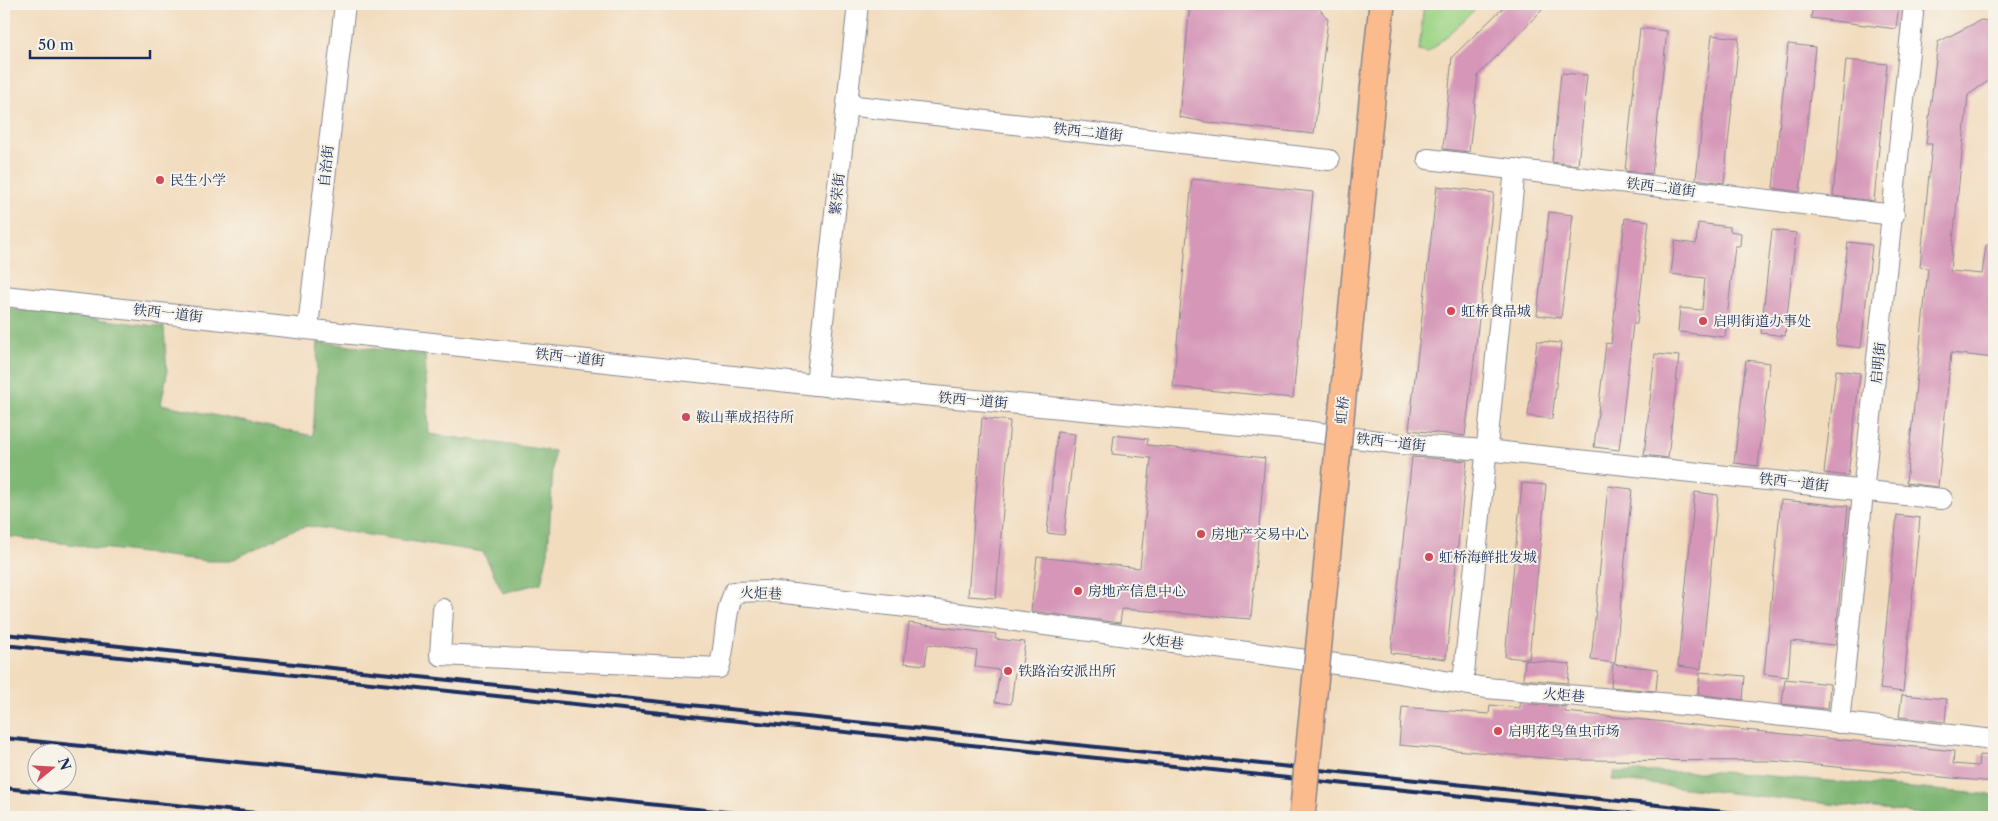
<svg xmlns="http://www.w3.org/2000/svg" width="1998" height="821" viewBox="0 0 1998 821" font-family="'Libre Caslon Text','Noto Serif SC',serif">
<rect width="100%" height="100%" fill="#f7f3e8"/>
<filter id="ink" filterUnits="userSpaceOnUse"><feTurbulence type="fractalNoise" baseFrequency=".02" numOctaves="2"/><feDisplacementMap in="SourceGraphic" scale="10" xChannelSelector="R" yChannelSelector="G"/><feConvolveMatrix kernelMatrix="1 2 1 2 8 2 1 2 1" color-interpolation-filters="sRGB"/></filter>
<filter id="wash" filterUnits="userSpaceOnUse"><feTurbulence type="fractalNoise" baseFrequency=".0096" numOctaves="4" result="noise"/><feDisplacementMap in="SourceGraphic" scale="20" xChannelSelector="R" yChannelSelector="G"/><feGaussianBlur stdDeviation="1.12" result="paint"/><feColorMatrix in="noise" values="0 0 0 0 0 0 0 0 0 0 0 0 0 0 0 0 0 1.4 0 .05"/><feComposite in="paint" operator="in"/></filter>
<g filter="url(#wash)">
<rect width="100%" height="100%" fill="#f2dcbe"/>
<polygon fill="#9dd486" stroke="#5c8272" points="1424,4 1481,4 1428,53 1419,51"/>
<g fill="#7eb673" stroke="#4c7268">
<polygon points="4,308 164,327 167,374 161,404 313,436 318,342 425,355 429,434 554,451 548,553 541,583 503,593 483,552 308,526 295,529 230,561 208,561 4,536"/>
<polygon points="1614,772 1723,772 1994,795 1994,817 1947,817 1612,780"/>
</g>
<g id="blocks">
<g fill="#d596b8">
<polygon points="1190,4 1315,4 1328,19 1314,134 1211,123 1179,117"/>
<polygon points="1507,4 1548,4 1478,75 1469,152 1443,149 1452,57"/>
<polygon points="1813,4 1899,4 1896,29 1811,18"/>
<polygon points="1981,20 1994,22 1994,77 1968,95 1950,271 1982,274 1986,245 1994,245 1994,358 1951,353 1938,487 1906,483 1928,268 1920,267 1932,144 1926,144 1938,42"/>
<polygon points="1640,28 1667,31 1652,174 1625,171"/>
<polygon points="1712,35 1739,38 1724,183 1696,179"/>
<polygon points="1788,44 1815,47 1800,192 1773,188"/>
<polygon points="1846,60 1887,64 1874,201 1833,196"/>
<polygon points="1561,73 1587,75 1578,165 1552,162"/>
<polygon points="1192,179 1313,192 1293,398 1173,387"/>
<polygon points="1437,186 1494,193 1465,436 1409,430"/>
<polygon points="1549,212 1573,215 1561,318 1537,315"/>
<polygon points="1625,218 1649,221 1637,324 1633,324 1619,450 1594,447 1606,343 1611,344"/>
<polygon points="1698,223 1730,227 1730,231 1741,233 1740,246 1735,246 1725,337 1678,332 1680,308 1702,310 1705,278 1671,274 1675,241 1696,244"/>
<polygon points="1772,230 1796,233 1785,336 1761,333"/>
<polygon points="1848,242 1872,245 1861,348 1836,345"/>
<polygon points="1537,341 1561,343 1552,419 1528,416"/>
<polygon points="1655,354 1679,356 1668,458 1644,455"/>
<polygon points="1746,360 1770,363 1758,466 1734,463"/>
<polygon points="1836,370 1860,373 1848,476 1824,473"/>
<polygon points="982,418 1010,421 996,598 968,596"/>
<polygon points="1057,432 1075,434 1064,535 1047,533"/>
<polygon points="1114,435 1148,439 1147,445 1265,458 1251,619 1122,609 1120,623 1031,611 1037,557 1140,568 1151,458 1112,454"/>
<polygon points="1412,457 1467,461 1446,659 1391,653"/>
<polygon points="1522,483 1546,485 1529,659 1505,657"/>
<polygon points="1608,486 1632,489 1615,663 1591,660"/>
<polygon points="1695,492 1718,495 1701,669 1678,666"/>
<polygon points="1781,500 1848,506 1835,645 1791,641 1788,677 1764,674"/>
<polygon points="1897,515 1920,518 1903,692 1880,689"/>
<polygon points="909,623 996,634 995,639 1025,642 1021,672 1015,671 1011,704 995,702 1000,670 975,667 977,651 928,644 925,665 904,663"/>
<polygon points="1525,660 1570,664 1568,683 1523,679"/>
<polygon points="1613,664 1658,669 1656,691 1611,687"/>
<polygon points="1700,672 1745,676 1743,700 1698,694"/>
<polygon points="1785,679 1830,684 1828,709 1782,704"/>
<polygon points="1902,695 1947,699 1945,722 1899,717"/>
<polygon points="1520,703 1566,707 1565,712 1954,751 1953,764 1978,766 1979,755 1994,756 1994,782 1773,761 1568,760 1399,745 1402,707 1489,714 1490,705 1520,708"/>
</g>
</g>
</g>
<g filter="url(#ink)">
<use href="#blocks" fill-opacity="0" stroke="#86868e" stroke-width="1"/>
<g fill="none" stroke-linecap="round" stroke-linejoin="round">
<g stroke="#86868e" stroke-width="22">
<g id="minor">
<polyline points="847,105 1329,160"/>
<polyline points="1428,159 1894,215"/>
<polyline points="4,296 816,385 1305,431 1400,444 1486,450 1942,499"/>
<polyline points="308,327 345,4"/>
<polyline points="816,385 858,4"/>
<path d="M443 609 440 655 719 668C727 643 723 617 734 592L767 591 933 610 1381 670 1486 688 1695 706 1994 740"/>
<polyline points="1463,683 1515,169"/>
<polyline points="1839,723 1914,4"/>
</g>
</g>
<g stroke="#86868e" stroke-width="28">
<polyline id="major" points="1373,90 1382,4"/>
</g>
<use href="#minor" stroke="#fff" stroke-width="20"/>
<use href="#major" stroke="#fbbb8d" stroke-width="25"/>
<g stroke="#1b2f5e" stroke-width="4">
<polyline points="4,634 1774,817"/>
<polyline points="4,645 1666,817"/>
<polyline points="4,738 774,817"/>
<polyline points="4,788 298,817"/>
</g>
<g stroke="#86868e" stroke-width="28" stroke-linecap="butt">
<polyline id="major-bridge" points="1302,817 1373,90"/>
</g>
<use href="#major-bridge" stroke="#fbbb8d" stroke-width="25"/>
</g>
</g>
<g fill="#d1495b" stroke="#f7f3e8" stroke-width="2">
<circle cx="160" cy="180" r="5"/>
<circle cx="1451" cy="311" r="5"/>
<circle cx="1703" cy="321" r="5"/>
<circle cx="686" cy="417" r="5"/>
<circle cx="1201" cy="534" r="5"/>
<circle cx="1429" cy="557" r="5"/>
<circle cx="1078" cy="591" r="5"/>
<circle cx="1008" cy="671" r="5"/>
<circle cx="1498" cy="731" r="5"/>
</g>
<g text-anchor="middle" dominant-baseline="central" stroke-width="4" stroke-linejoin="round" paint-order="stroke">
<g font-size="14" fill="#1b2f5e" stroke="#f7f3e8">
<text transform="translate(1088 132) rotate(6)">铁西二道街</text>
<text transform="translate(326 166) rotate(-84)">自治街</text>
<text transform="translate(1661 187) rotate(7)">铁西二道街</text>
<text transform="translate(837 194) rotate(-84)">繁荣街</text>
<text transform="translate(168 313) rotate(6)">铁西一道街</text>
<text transform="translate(570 357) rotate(6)">铁西一道街</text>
<text transform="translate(1878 363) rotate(-84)">启明街</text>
<text transform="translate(973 400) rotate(5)">铁西一道街</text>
<text transform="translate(1342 410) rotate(-84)">虹桥</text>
<text transform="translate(1391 442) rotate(6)">铁西一道街</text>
<text transform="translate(1794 482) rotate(6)">铁西一道街</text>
<text transform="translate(761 593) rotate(2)">火炬巷</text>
<text transform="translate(1163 641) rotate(8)">火炬巷</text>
<text transform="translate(1564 695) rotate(5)">火炬巷</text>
</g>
<g font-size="14" fill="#1b2f5e" stroke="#f7f3e8" text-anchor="start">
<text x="170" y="180">民生小学</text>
<text x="1461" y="311">虹桥食品城</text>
<text x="1713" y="321">启明街道办事处</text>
<text x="696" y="417">鞍山華成招待所</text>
<text x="1211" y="534">房地产交易中心</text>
<text x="1439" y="557">虹桥海鲜批发城</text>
<text x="1088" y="591">房地产信息中心</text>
<text x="1018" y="671">铁路治安派出所</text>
<text x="1508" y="731">启明花鸟鱼虫市场</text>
</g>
</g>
<rect width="1998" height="821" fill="none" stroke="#f7f3e8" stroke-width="20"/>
<g transform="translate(52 768) rotate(72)"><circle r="24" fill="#f7f3e8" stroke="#9fa5b1"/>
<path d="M0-4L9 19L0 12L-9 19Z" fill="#d1495b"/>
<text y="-8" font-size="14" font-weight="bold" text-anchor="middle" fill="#1b2f5e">N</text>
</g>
<path d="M30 50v8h120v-8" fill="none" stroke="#1b2f5e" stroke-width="2.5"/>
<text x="38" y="50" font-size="15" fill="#1b2f5e" stroke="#f7f3e8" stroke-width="4" paint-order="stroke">50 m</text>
</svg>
